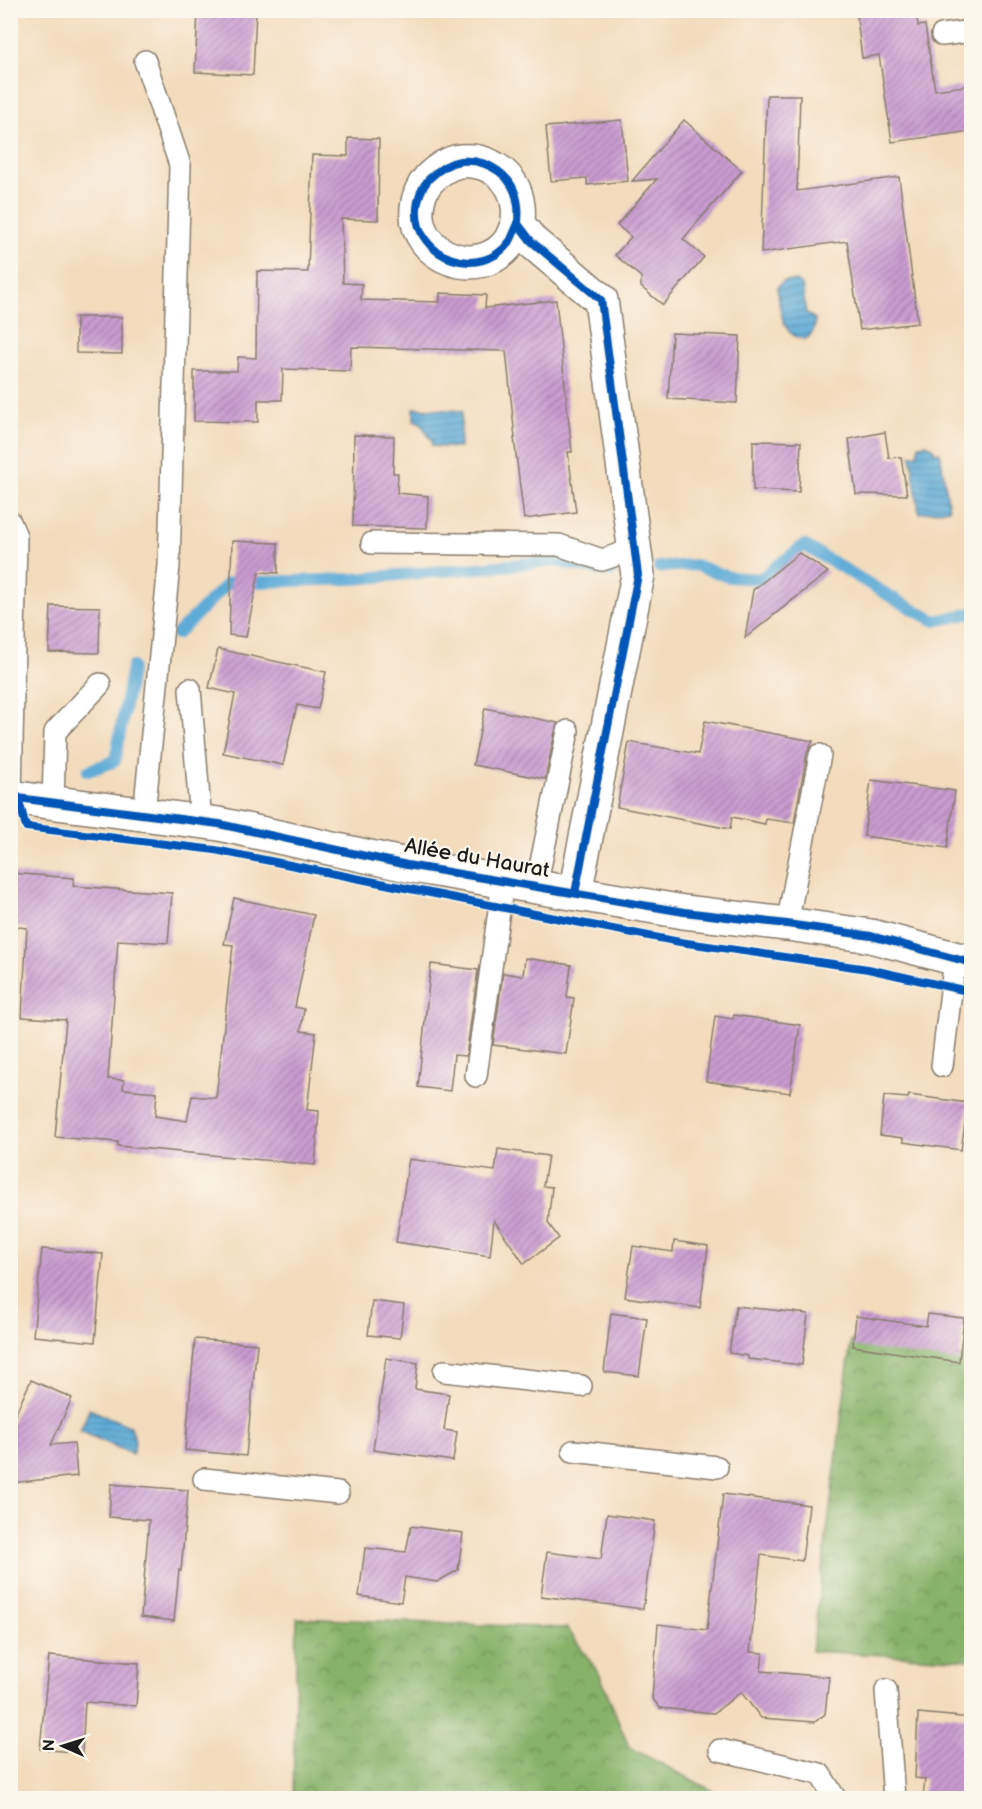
<svg xmlns="http://www.w3.org/2000/svg" width="982" height="1809" viewBox="0 0 982 1809" font-family="'Balsamiq Sans',sans-serif">
<defs>
<pattern id="forest-crowns" width="20" height="18" patternUnits="userSpaceOnUse" patternTransform="scale(1.5)"><rect width="20" height="18" fill="#86b269"/><path d="M2 6a3 3 0 1 1 6 0M12 15a3 3 0 1 1 6 0" fill="none" stroke="#6d9056"/></pattern>
<pattern id="water-rules" width="6" height="5" patternUnits="userSpaceOnUse" patternTransform="scale(1.5)"><rect width="6" height="5" fill="#5dabd7"/><path d="M0 2.5h6" fill="none" stroke="#4c8aae"/></pattern>
<pattern id="building-hatch" width="6" height="6" patternUnits="userSpaceOnUse" patternTransform="scale(1.5)"><rect width="6" height="6" fill="#ca9bd1"/><path d="M-1 1l2-2M0 6l6-6M5 7l2-2" fill="none" stroke="#a37ea9"/></pattern>
</defs>
<rect width="100%" height="100%" fill="#fbf7ec"/>
<filter id="ink" filterUnits="userSpaceOnUse"><feTurbulence type="fractalNoise" baseFrequency=".0167" numOctaves="2"/><feDisplacementMap in="SourceGraphic" scale="12" xChannelSelector="R" yChannelSelector="G"/><feConvolveMatrix kernelMatrix="1 2 1 2 8 2 1 2 1" color-interpolation-filters="sRGB"/></filter>
<filter id="wash" filterUnits="userSpaceOnUse"><feTurbulence type="fractalNoise" baseFrequency=".008" numOctaves="4" result="noise"/><feDisplacementMap in="SourceGraphic" scale="24" xChannelSelector="R" yChannelSelector="G"/><feGaussianBlur stdDeviation="1.35" result="paint"/><feColorMatrix in="noise" values="0 0 0 0 0 0 0 0 0 0 0 0 0 0 0 0 0 1.4 0 .05"/><feComposite in="paint" operator="in"/></filter>
<g filter="url(#wash)">
<rect width="100%" height="100%" fill="#f3dbbc"/>
<g fill="url(#forest-crowns)" stroke="#516742" stroke-width="1.5">
<polygon points="851,1341 971,1359 971,1660 812,1651"/>
<polygon points="297,1618 567,1628 600,1675 629,1747 717,1793 716,1798 293,1798"/>
</g>
<g fill="url(#water-rules)" stroke="#3c647a" stroke-width="1.5">
<path d="M784 281H795L802 285 806 313 815 319C816 328 813 333 806 339 780 338 780 306 777 287Z"/>
<polygon points="414,408 462,411 460,448 432,446 432,441 420,422 414,421"/>
<polygon points="926,444 933,447 935,453 940,452 949,509 919,513 911,455 917,455 919,445"/>
<path d="M89 1409 130 1426C135 1436 137 1444 132 1454L80 1431Z"/>
</g>
<g fill="none" stroke-linecap="round" stroke-linejoin="round">
<g stroke="#5dabd7" stroke-width="12">
<polyline points="659,567 695,565 729,577 760,579 804,545 898,601 935,621 972,613"/>
<polyline points="177,634 228,583 354,579 555,561 611,572"/>
<polyline points="88,771 115,761 132,667"/>
</g>
</g>
<g id="blocks">
<g fill="url(#building-hatch)">
<polygon points="198,10 256,10 253,75 195,72"/>
<polygon points="856,10 916,10 918,26 925,25 935,90 972,85 972,131 892,142 879,55 862,58"/>
<polygon points="767,95 800,95 797,191 899,177 918,323 860,330 847,241 761,253"/>
<polygon points="622,120 628,181 587,185 587,178 551,181 546,127"/>
<polygon points="684,120 742,171 683,239 704,257 663,305 641,287 641,277 615,255 631,237 617,225 657,179 632,181"/>
<polygon points="348,138 379,139 378,220 341,219 343,283 362,284 361,300 440,302 440,293 486,295 485,308 556,300 572,452 568,452 576,512 524,519 514,438 515,438 506,351 351,347 350,371 283,369 282,400 258,400 258,422 194,421 194,371 237,371 238,357 256,358 257,271 308,272 312,155 348,156"/>
<polygon points="76,317 122,317 122,354 76,353"/>
<polygon points="672,333 740,336 737,403 668,399"/>
<polygon points="885,432 889,458 901,457 907,495 856,494 849,439"/>
<polygon points="354,435 394,436 393,473 398,473 397,493 428,496 427,528 353,526"/>
<polygon points="753,441 801,442 799,492 753,490"/>
<polygon points="232,541 278,543 278,573 259,572 246,637 229,635"/>
<polygon points="799,553 828,572 745,638 753,590"/>
<polygon points="51,606 100,607 99,653 49,652"/>
<polygon points="218,649 326,672 318,709 297,705 283,765 223,753 235,694 209,688"/>
<polygon points="485,708 558,723 556,728 545,779 473,765"/>
<polygon points="705,721 813,741 807,753 794,823 766,819 765,824 732,817 730,829 617,807 629,742 698,754"/>
<polygon points="871,780 955,791 947,848 864,836"/>
<polygon points="10,873 74,878 73,886 172,893 168,943 118,940 108,1079 124,1080 123,1089 157,1092 155,1116 187,1121 192,1096 216,1098 233,945 224,944 234,898 314,915 295,1007 304,1009 301,1031 316,1033 307,1110 319,1111 315,1165 118,1146 118,1142 55,1137 66,1020 22,1017 27,928 10,926"/>
<polygon points="525,958 571,965 567,997 574,998 566,1054 493,1045 503,973 523,976"/>
<polygon points="431,964 478,970 466,1056 454,1055 450,1091 418,1087"/>
<polygon points="734,1015 800,1025 790,1093 706,1081 715,1016 733,1019"/>
<polygon points="909,1095 968,1103 961,1150 903,1142 903,1138 880,1135 884,1096 908,1098"/>
<polygon points="498,1149 548,1156 543,1186 552,1187 548,1223 559,1238 524,1264 494,1220 490,1256 396,1242 409,1159 495,1171"/>
<polygon points="674,1241 708,1246 700,1308 625,1297 633,1246 673,1252"/>
<polygon points="42,1249 103,1254 95,1342 33,1336"/>
<polygon points="372,1301 404,1305 400,1338 368,1335"/>
<polygon points="736,1306 808,1314 802,1365 748,1359 748,1356 729,1353"/>
<polygon points="611,1313 647,1318 639,1376 604,1372"/>
<polygon points="928,1314 964,1318 959,1362 853,1346 856,1316 926,1326"/>
<polygon points="195,1339 257,1344 246,1456 185,1450"/>
<polygon points="386,1358 418,1363 415,1389 449,1394 444,1430 457,1432 453,1461 373,1450"/>
<polygon points="31,1380 72,1398 51,1445 74,1443 77,1476 10,1483 10,1426"/>
<polygon points="111,1484 188,1490 181,1571 179,1570 174,1621 141,1617 149,1520 109,1517"/>
<polygon points="723,1494 809,1505 802,1561 761,1555 750,1652 763,1653 761,1671 829,1677 825,1714 815,1722 761,1718 741,1692 714,1713 660,1708 652,1698 658,1624 707,1630"/>
<polygon points="607,1514 655,1521 643,1609 541,1596 547,1552 601,1559"/>
<polygon points="411,1526 463,1533 458,1570 437,1582 405,1577 401,1602 359,1596 365,1548 406,1552"/>
<polygon points="49,1656 139,1663 136,1706 85,1702 82,1753 40,1749"/>
<polygon points="918,1713 972,1718 972,1760 968,1798 923,1798 925,1779 915,1778"/>
</g>
</g>
</g>
<g filter="url(#ink)">
<use href="#blocks" fill-opacity="0" stroke="#887c6c" stroke-width="1.5"/>
<g fill="none" stroke-linecap="round" stroke-linejoin="round">
<g stroke="#887c6c" stroke-width="24">
<g id="service">
<polyline points="942,35 972,31"/>
<polyline points="10,522 16,536 11,797"/>
<polyline points="372,543 559,545 602,560 634,549"/>
<polyline points="190,689 201,822"/>
<polyline points="53,802 55,732 100,684"/>
<polyline points="144,814 169,566 180,165 145,61"/>
<polyline points="536,887 568,731"/>
<polyline points="787,924 820,755"/>
<polyline points="942,1066 955,958"/>
<polyline points="476,1076 503,882"/>
<polyline points="444,1371 581,1386"/>
<polyline points="573,1451 717,1467"/>
<polyline points="204,1479 338,1493"/>
<polyline points="886,1690 894,1798"/>
<polyline points="720,1750 820,1774 835,1798"/>
</g>
</g>
<g stroke="#887c6c" stroke-width="36">
<g id="minor">
<path d="M518 224C515 229 513 236 510 241 481 282 413 258 417 208 418 197 422 187 429 179 438 170 447 163 460 161 488 158 515 176 518 206 519 212 518 218 518 224L531 241 601 300 638 575 575 893"/>
<polyline points="10,797 219,824 407,865 684,912 787,924 871,936 972,963"/>
</g>
</g>
<use href="#service" stroke="#fff" stroke-width="21"/>
<use href="#minor" stroke="#fff" stroke-width="33"/>
<g stroke="#fbf7ec" stroke-width="11">
<g id="cycleway">
<path d="M518 224C515 229 513 236 510 241 481 282 413 258 417 208 418 197 422 187 429 179 438 170 447 163 460 161 488 158 515 176 518 206 519 212 518 218 518 224L531 241 601 300 638 575 575 893"/>
<polyline points="10,797 219,824 407,865 684,912 787,924 871,936 972,963"/>
<polyline points="18,797 26,827 215,850 550,917 680,942 868,969 972,992"/>
</g>
</g>
<use href="#cycleway" stroke="#0057b8" stroke-width="8"/>
</g>
</g>
<g text-anchor="middle" dominant-baseline="central" stroke-width="4.5" stroke-linejoin="round" paint-order="stroke">
<g font-size="21" fill="#1c1c1c" stroke="#fbf7ec">
<text transform="translate(477 858) rotate(10)">Allée du Haurat</text>
</g>
</g>
<rect width="982" height="1809" fill="none" stroke="#fbf7ec" stroke-width="36"/>
<g transform="translate(63 1746) rotate(273)" stroke="#fbf7ec" stroke-width="4.5" paint-order="stroke">
<path d="M0-4.5L10 22L0 15L-10 22Z" fill="#1c1c1c"/>
<text y="-9" font-size="16" font-weight="bold" text-anchor="middle" fill="#1c1c1c">N</text>
</g>
</svg>
